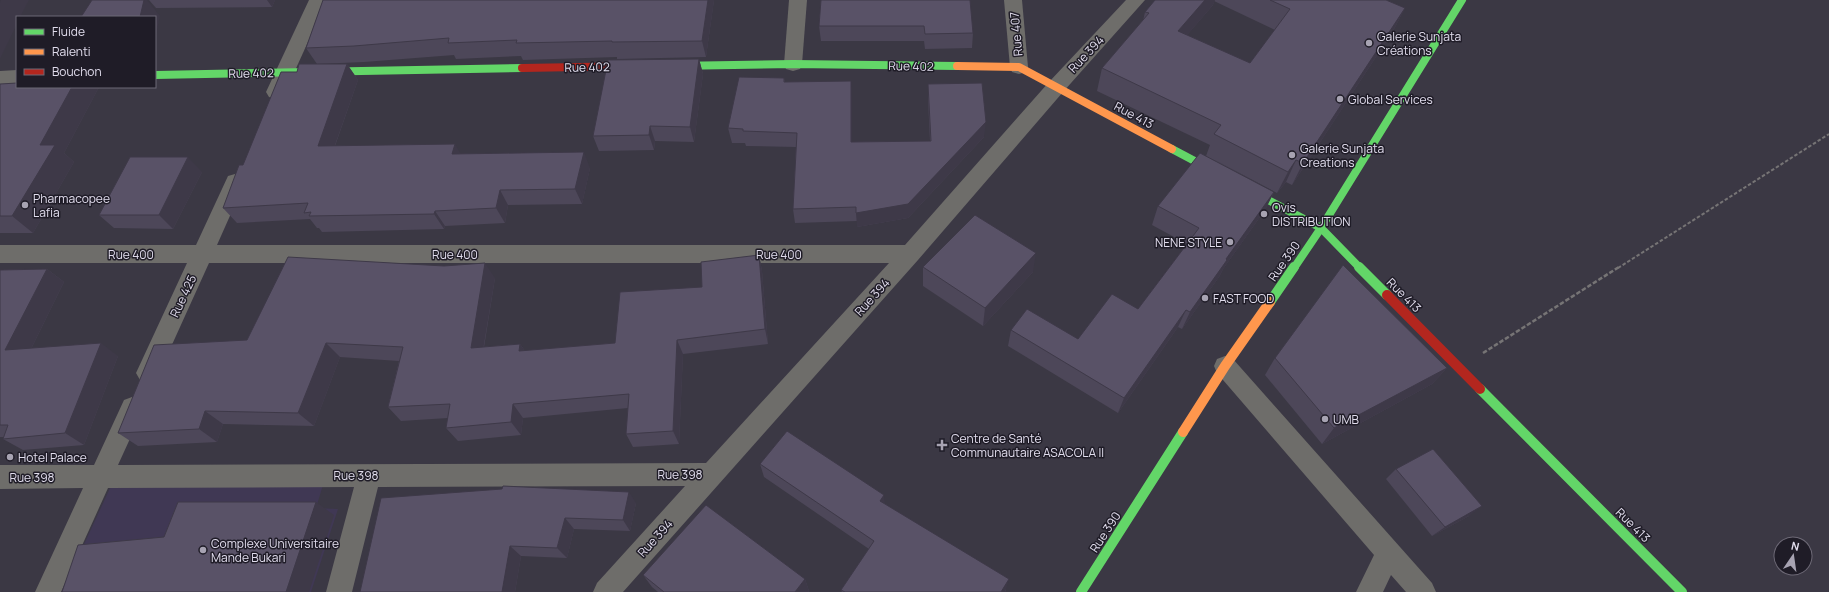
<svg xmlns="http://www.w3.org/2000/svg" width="1829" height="592" viewBox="0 0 1829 592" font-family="Manrope,sans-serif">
<rect width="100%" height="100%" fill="#3b3844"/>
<polygon fill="#403854" points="323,485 316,508 338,509 311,592 62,592 111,486"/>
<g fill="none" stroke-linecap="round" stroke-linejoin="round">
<polyline stroke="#767475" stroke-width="2" stroke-dasharray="3.5 2" stroke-linecap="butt" points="1618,268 1829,134"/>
<polyline stroke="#767475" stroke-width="2.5" stroke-dasharray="4.5 2" stroke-linecap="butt" points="1483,353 1619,267"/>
<g fill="#6e6d6a" fill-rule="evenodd">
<polygon points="309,0 327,0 283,97 276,99 269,97 266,92"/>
<polygon points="789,0 807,0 802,64 800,69 793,71 786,69 784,64"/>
<polygon points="1004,0 1022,0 1028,67 1026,72 1019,74 1012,72 1010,67"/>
<polygon points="1126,0 1145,0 1063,92 918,260 623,592 593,592 597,583 685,486 378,487 352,592 326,592 354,487 108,488 61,592 35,592 83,488 0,489 0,465 94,465 124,400 132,397 140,400 144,408 118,465 706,463 889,263 209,263 156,380 148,383 140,380 136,373 187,263 0,263 0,245 196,245 228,176 235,174 242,176 245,182 217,245 905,245 1049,82"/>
<polygon points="17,70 17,84 0,85 0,71"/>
<polygon points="1225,356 1233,359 1432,583 1436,592 1406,592 1391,575 1383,592 1356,592 1374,555 1217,373 1214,366 1217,359"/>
</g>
<g stroke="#63d668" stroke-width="8">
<polyline points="672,66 793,64 957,66"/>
<polyline points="155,75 522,68"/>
<polyline points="1172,149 1321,228 1360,268"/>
<polyline points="1294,268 1321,228 1462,0"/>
</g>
<g stroke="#63d668" stroke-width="10">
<polyline points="1359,267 1387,295"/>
<polyline points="1270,302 1294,267"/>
<polyline points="1480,389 1682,592"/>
<polyline points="1081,592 1183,432"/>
</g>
<polyline stroke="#ff974d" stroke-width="8" points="957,66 1019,67 1172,149"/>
<polyline stroke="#ff974d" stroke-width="10" points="1183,432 1225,366 1270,302"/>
<polyline stroke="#b3261e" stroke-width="8" points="522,68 638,66"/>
<polyline stroke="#b3261e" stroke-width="10" points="1387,295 1480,389"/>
</g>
<g fill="#4d4759" fill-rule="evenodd">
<polygon points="149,0 275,0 272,7 156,8"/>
<polygon points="323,0 714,0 706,57 617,59 617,57 523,60 521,56 456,59 454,55 364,62 317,64 306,48"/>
<polygon points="821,0 889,0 973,33 972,48 925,49 924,41 821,41 819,26"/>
<path d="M1205 0H1386L1405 8 1393 31 1292 185 1286 182 1277 193 1213 159 1274 192 1265 210 1223 269 1219 277 1182 329 1178 327 1118 413 1008 346 1011 330 1078 339 1138 309 1187 244 1152 225 1158 206 1206 156 1210 145 1097 91 1102 68 1143 21 1145 12ZM1214 1 1275 30 1250 63 1187 35 1213 5Z"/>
<polygon points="699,59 703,74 694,142 655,141 654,150 599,151 593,136"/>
<polygon points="347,64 358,80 335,146 461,154 590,168 582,204 508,205 505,223 445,226 444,229 322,232 319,228 317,228 310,219 237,223 223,208 243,165 297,72"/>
<polygon points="784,78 785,82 852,96 852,142 930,141 928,99 928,84 984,137 908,218 857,227 857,221 795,223 793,209 796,147 746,146 745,143 732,143 728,128"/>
<polygon points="0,84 17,87 99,87 64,153 74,162 33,233 0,233"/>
<polygon points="202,172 173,229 114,228 99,215"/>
<polygon points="759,255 762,271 768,344 683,354 679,444 633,447 626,434 628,408 523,418 521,435 458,441 446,428 448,418 401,421 388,407 399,361 340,357 314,426 223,424 217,442 138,446 118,433 247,340 495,278 484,347 520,344 525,351 615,343 702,287"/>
<polygon points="923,267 1033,272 983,326 923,286"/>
<polygon points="47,269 64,282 31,349 118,356 84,445 23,450 3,439 3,437 0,437 0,270"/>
<polygon points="1275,358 1447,368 1432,384 1322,444 1265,375"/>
<polygon points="760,464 884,503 1006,590 1005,592 842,592 841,590 869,549 764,477"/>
<polygon points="1396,469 1469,516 1432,536 1386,479"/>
<polygon points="502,489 636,503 630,531 574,529 567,558 521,556 515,592"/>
<polygon points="643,575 805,579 809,591 808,592 658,592 652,587"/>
</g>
<g fill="#3e3948">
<polygon points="1,0 29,0 20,17 17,17 17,24 0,59 0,3"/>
<polygon points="144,0 147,0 160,16 155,39 155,17 140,17"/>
<polygon points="267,0 275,0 272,7"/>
<polygon points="708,0 714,0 706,57 702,41"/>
<polygon points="1205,0 1215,0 1213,5 1171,54 1178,31"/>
<polygon points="1405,8 1393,31 1292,185 1303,163"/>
<polygon points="699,59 703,74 694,142 690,127"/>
<polygon points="347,64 358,80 329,162 318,146"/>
<polygon points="851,81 852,96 852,157 851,142"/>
<polygon points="72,87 99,87 64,153 74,162 33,233 12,216 40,145"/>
<polygon points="986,122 984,137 908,218 857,227 856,213"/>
<polygon points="650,126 655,141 654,150 649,135"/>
<polygon points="455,144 464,160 452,154"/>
<polygon points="584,152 590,168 582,204 575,189"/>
<polygon points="188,157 202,172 173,229 159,215"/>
<polygon points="1296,160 1286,182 1277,193 1288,172"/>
<polygon points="500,190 508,205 505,223 496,208"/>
<polygon points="1274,192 1265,210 1223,269 1219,277 1182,329 1190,312 1226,259"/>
<polygon points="435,211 445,226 444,229 434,214"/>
<polygon points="1036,253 1033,272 983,326 985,308"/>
<polygon points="759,255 762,271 768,344 765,329"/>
<polygon points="485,263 495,278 481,362 471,348"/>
<polygon points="47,269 64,282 24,363 5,350"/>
<polygon points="1186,310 1178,327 1118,413 1124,398"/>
<polygon points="677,340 683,354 679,444 673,431"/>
<polygon points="101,343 118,356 84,445 65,433"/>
<polygon points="326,343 340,357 314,426 298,413"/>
<polygon points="520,344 530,358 519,351"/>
<polygon points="1447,368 1432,384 1322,444 1334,428"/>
<polygon points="513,404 523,418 521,435 511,422"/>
<polygon points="205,411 223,424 217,442 199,429"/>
<polygon points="629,492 636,503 630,531 623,520"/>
<polygon points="884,495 885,508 880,501"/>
<polygon points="316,502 334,515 309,592 286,592"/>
<polygon points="1482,506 1469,516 1432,536 1445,527"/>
<polygon points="565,518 574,529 567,558 557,548"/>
<polygon points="510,546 521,556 515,592 502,592"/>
<polygon points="805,579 809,591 808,592 795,592"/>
<polygon points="1009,579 1005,592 1001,592"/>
</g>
<g fill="#595267" stroke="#3e3948">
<polygon points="92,0 144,0 140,17 81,17"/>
<polygon points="323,0 708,0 702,41 612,42 612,41 516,43 517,40 448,43 449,38 354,46 306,48"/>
<polygon points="821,0 970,0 973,33 925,34 924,26 819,26"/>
<polygon points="1155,0 1205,0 1178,31 1250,63 1290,9 1270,0 1386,0 1405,8 1303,163 1296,160 1288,172 1214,134 1221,125 1102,68 1149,13 1145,12"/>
<polygon points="699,59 690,127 650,126 649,135 593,136 608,60"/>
<polygon points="299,64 347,64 318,146 455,144 452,154 584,152 575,189 500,190 496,208 435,211 434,214 309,216 311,212 304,213 308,203 223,208 239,165 243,165 281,72 297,72"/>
<polygon points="739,77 784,78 784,82 851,81 851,142 931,141 928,84 982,83 986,122 908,204 856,213 856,207 793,209 797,133 743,131 743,129 728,128"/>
<polygon points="17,83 17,87 72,87 40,145 55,145 12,216 0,216 0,84"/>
<polygon points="1200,153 1274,192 1226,259 1227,260 1190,312 1186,310 1124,398 1011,330 1027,309 1078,339 1112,294 1138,309 1199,228 1158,206"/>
<polygon points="130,157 188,157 159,215 99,215"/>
<polygon points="975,215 1036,253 985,308 923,267"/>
<polygon points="759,255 765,329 677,340 673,431 626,434 629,394 513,404 511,422 446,428 450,404 388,407 403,347 326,343 298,413 205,411 199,429 118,433 154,345 247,340 288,257 444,266 485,263 471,348 520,344 519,351 615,343 620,292 702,287 701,262"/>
<polygon points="1343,265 1447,368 1334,428 1275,358"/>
<polygon points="47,269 5,350 101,343 65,433 3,439 8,425 0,425 0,270"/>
<polygon points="787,431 884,495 880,501 1009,579 1001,592 845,592 841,590 874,541 760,464"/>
<polygon points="1433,449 1482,506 1445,527 1396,469"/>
<polygon points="503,486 629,492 623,520 565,518 557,548 510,546 502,592 360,592 381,498 502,489"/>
<polygon points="178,502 316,502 286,592 62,592 78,545 164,537"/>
<polygon points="706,505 805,579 795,592 664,592 643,575"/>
</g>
<g fill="#a7a3b2" stroke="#1f1c27" stroke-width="1.5">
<circle cx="1369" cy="43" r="4"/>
<circle cx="1340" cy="99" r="4"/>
<circle cx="1292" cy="155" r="4"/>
<circle cx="25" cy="205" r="4"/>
<circle cx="1264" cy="214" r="4"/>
<circle cx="1230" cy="242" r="4"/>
<circle cx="1205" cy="298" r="4"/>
<circle cx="1325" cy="419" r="4"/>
<path d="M940 439h4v4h4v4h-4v4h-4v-4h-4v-4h4z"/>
<circle cx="10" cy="457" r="4"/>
<circle cx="203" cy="550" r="4"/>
</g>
<g text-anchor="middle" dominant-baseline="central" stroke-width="3" stroke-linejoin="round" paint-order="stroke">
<g font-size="12" fill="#e1dded" stroke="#1f1c27">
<text transform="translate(1016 34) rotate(-95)">Rue 407</text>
<text transform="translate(1086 54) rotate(-47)">Rue 394</text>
<text transform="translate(911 66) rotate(1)">Rue 402</text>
<text transform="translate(587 67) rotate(-1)">Rue 402</text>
<text transform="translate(251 73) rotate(-1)">Rue 402</text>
<text transform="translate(1134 115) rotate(28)">Rue 413</text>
<text x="131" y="254">Rue 400</text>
<text x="455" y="254">Rue 400</text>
<text x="779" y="254">Rue 400</text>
<text transform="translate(1284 261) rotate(-55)">Rue 390</text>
<text transform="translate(1404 295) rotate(45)">Rue 413</text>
<text transform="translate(183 296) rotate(-65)">Rue 425</text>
<text transform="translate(872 297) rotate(-48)">Rue 394</text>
<text x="680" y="474">Rue 398</text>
<text x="356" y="475">Rue 398</text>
<text x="32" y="477">Rue 398</text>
<text transform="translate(1633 525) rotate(45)">Rue 413</text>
<text transform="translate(1105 532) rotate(-57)">Rue 390</text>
<text transform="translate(655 538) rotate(-48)">Rue 394</text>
</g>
<g font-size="12" fill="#e1dded" stroke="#1f1c27" text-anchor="start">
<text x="1377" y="36">Galerie Sunjata<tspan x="1377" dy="14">Créations</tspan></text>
<text x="1348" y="99">Global Services</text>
<text x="1300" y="148">Galerie Sunjata<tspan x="1300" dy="14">Creations</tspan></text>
<text x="33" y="198">Pharmacopee<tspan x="33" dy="14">Lafia</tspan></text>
<text x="1272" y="207">Ovis<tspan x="1272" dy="14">DISTRIBUTION</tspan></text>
<text x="1222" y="242" text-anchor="end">NENE STYLE</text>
<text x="1213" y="298">FAST FOOD</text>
<text x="1333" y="419">UMB</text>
<text x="951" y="438">Centre de Santé<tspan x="951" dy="14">Communautaire ASACOLA II</tspan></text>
<text x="18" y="457">Hotel Palace</text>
<text x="211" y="543">Complexe Universitaire<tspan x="211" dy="14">Mande Bukari</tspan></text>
</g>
</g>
<rect x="16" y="16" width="140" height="72" fill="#1f1c27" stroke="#6d6976"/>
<rect x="24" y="29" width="20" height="6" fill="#63d668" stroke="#6d6976"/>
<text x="52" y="36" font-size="12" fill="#e1dded">Fluide</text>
<rect x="24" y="49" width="20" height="6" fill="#ff974d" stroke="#6d6976"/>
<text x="52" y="56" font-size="12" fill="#e1dded">Ralenti</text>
<rect x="24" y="69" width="20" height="6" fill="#b3261e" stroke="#6d6976"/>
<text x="52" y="76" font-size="12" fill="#e1dded">Bouchon</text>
<g transform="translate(1793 556) rotate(13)"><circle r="19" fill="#1f1c27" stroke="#6d6976"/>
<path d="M0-3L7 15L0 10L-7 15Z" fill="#a7a3b2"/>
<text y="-6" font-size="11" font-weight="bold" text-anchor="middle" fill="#e1dded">N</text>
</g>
</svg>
